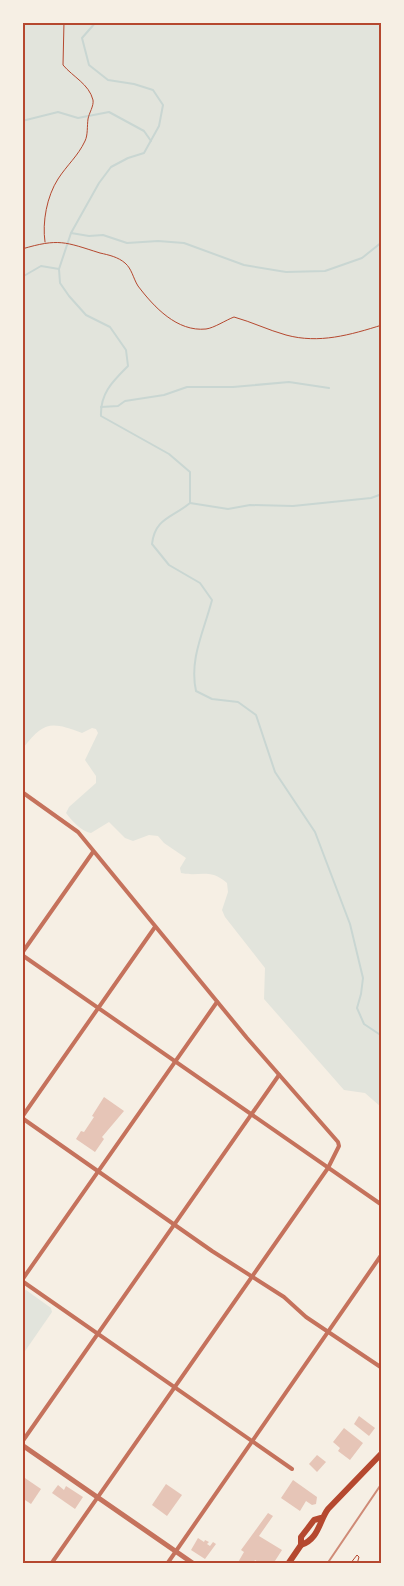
<svg xmlns="http://www.w3.org/2000/svg" width="404" height="1586" viewBox="0 0 404 1586" font-family="Figtree,sans-serif">
<rect width="100%" height="100%" fill="#f6efe4"/>
<g fill="#e2e4dc">
<path d="M23 23H381V1107L365 1093 344 1090 264 999 265 968 225 917 222 910 228 892 227 883C210 868 199 877 181 873L180 868 186 858 164 843 158 836 149 835 133 841 125 838 109 822 91 833C81 831 72 821 66 813L69 807 96 783V776L85 760 98 733 96 729 92 728 82 733C50 721 44 722 23 748Z"/>
<polygon points="26,1290 51,1308 52,1312 23,1354 22,1291"/>
</g>
<g fill="none" stroke-linecap="round" stroke-linejoin="round">
<g stroke="#c9d6d2" stroke-width="2">
<path d="M96 22 82 38 89 65 108 80 134 84 153 90 163 105 159 126 144 153 128 158 111 167 99 183 71 233 59 269 60 283 69 296 86 315 110 327 126 350 128 366C113 381 100 393 101 416L169 454 190 472V503C172 518 155 518 152 544L169 565 200 583 212 600C204 631 189 659 196 691L212 699 238 702 256 715 275 772 315 832 350 924 363 978 361 994 357 1008 364 1024 382 1036"/>
<polyline points="22,121 58,112 78,118 109,112 144,131 151,141"/>
<polyline points="71,233 89,236 103,235 127,243 158,241 184,243 244,265 286,272 325,271 362,258 382,242"/>
<polyline points="22,277 41,266 59,269"/>
<polyline points="101,407 118,406 125,401 164,395 187,387 233,387 289,382 329,388"/>
<polyline points="190,503 228,509 250,505 293,506 371,498 382,494"/>
</g>
</g>
<g fill="#e6c5b7">
<polygon points="104,1097 124,1111 102,1137 104,1139 95,1152 76,1139 81,1131 84,1132 94,1117 92,1116"/>
<polygon points="359,1416 375,1428 369,1436 354,1424"/>
<polygon points="344,1428 363,1443 350,1460 338,1451 340,1448 333,1442"/>
<polygon points="317,1455 326,1462 317,1472 309,1464"/>
<polygon points="22,1476 41,1489 31,1504 22,1498"/>
<polygon points="293,1480 317,1497 316,1504 312,1505 306,1501 300,1511 281,1498"/>
<polygon points="166,1484 182,1495 167,1516 152,1505"/>
<polygon points="58,1485 64,1490 66,1486 83,1497 75,1509 52,1493"/>
<polygon points="268,1513 273,1516 259,1536 282,1550 273,1564 261,1564 255,1560 253,1564 237,1564 244,1552 241,1550"/>
<polygon points="198,1538 204,1542 205,1540 209,1542 207,1544 210,1546 213,1542 216,1544 205,1559 191,1550"/>
</g>
<g fill="none" stroke-linecap="round" stroke-linejoin="round">
<g stroke="#b5482f" stroke-width="1">
<path d="M45 242C42 222 47 196 58 179 67 165 78 156 85 141 88 135 87 126 88 119 89 113 94 106 93 100 89 84 73 77 63 65L64 22"/>
<path d="M22 249C59 238 65 242 100 253 109 255 118 257 125 263 132 269 133 278 138 286 154 307 177 332 206 329 214 328 226 320 234 317 252 322 268 330 286 335 319 344 350 335 382 325"/>
<polyline points="350,1564 357,1555 359,1557 357,1564"/>
</g>
<g stroke="#c5725c" stroke-width="4">
<polyline points="22,792 78,832 247,1038 338,1142 339,1146 328,1168 51,1564"/>
<polyline points="22,953 93,852"/>
<polyline points="22,955 382,1205"/>
<polyline points="22,1117 155,927"/>
<polyline points="22,1118 212,1251 284,1297 306,1317 382,1368"/>
<polyline points="22,1280 217,1002"/>
<polyline points="22,1281 292,1469"/>
<polyline points="22,1442 279,1075"/>
<polyline points="167,1564 382,1254"/>
</g>
<polyline stroke="#c5725c" stroke-width="5" points="22,1445 194,1564"/>
<g stroke="#b5482f" stroke-width="6">
<path d="M301 1545C319 1539 319 1521 328 1509L382 1453"/>
<polyline points="288,1564 301,1545 301,1537 308,1528 314,1520 321,1518"/>
</g>
<polyline stroke="#cf8b77" stroke-width="2" points="327,1564 382,1483"/>
</g>
<rect width="404" height="1586" fill="none" stroke="#f6efe4" stroke-width="48"/>
<rect x="24" y="24" width="356" height="1538" fill="none" stroke="#b5482f" stroke-width="2"/>
</svg>
